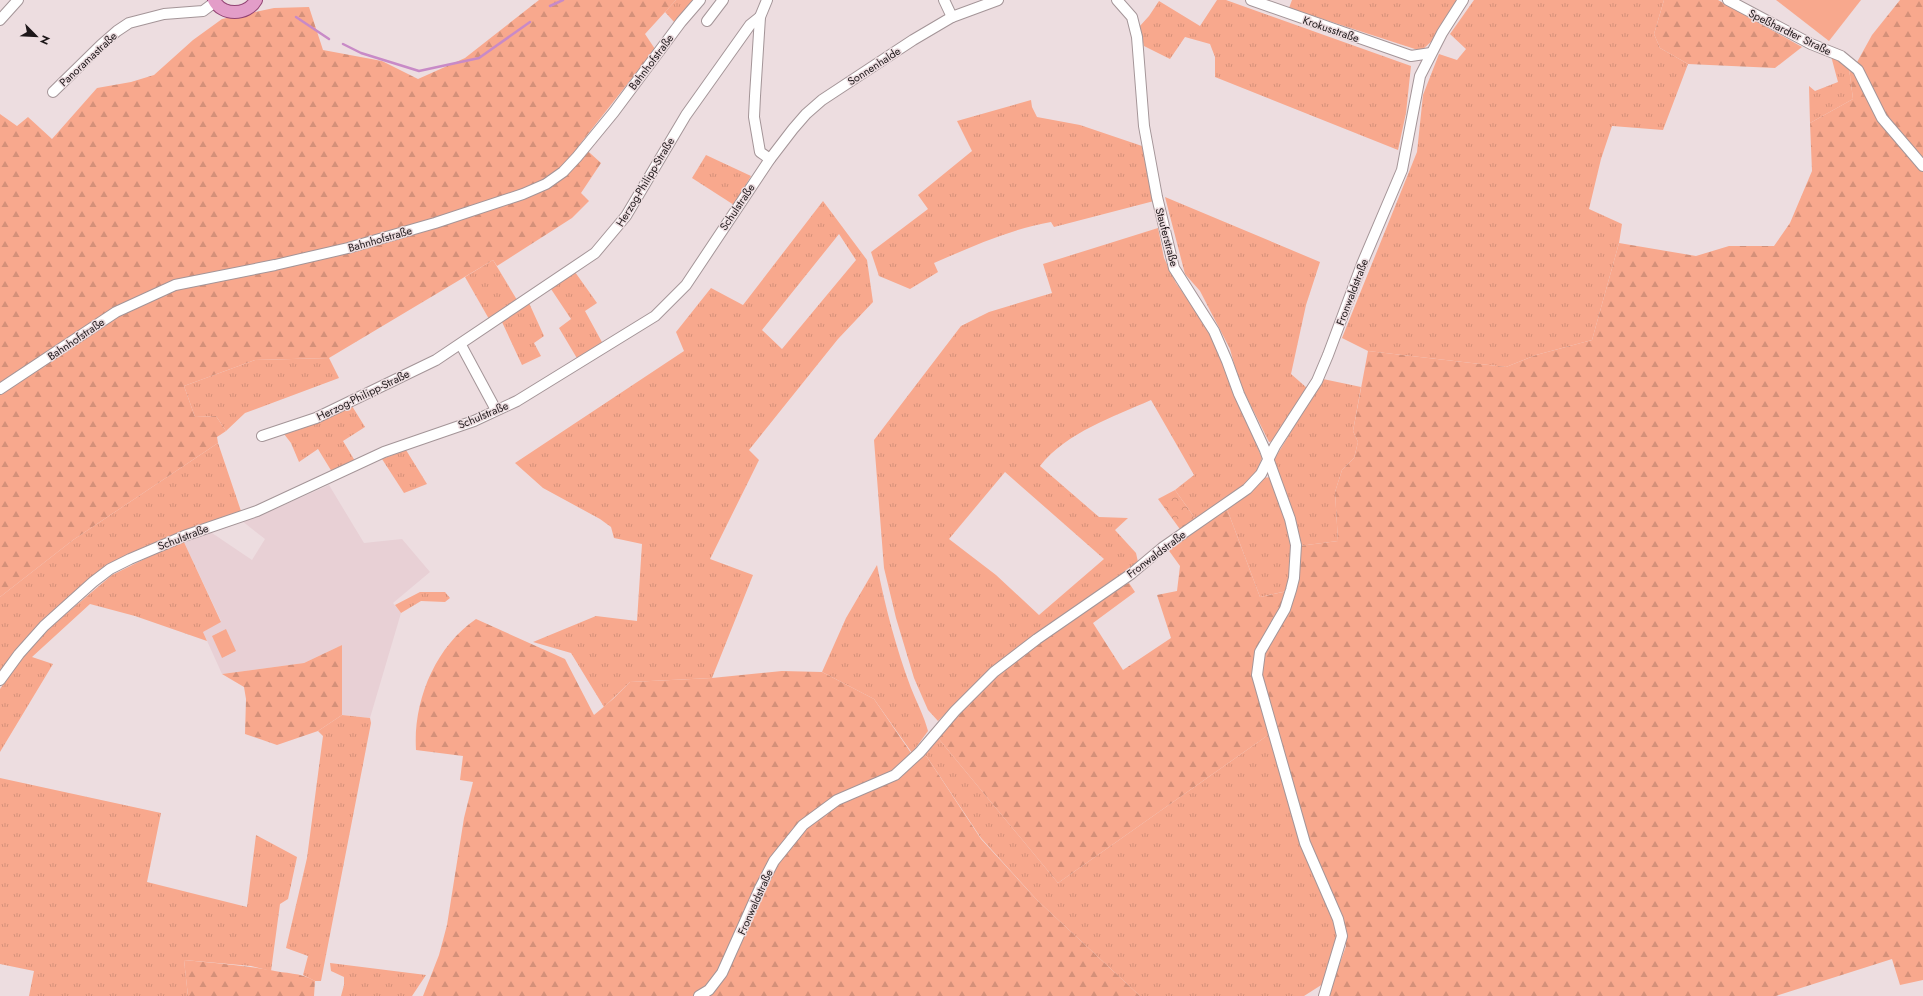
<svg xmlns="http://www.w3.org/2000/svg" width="1923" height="996" viewBox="0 0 1923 996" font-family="Jost,sans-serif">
<defs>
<pattern id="grass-tufts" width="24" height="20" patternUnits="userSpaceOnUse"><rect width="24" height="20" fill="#f8a88d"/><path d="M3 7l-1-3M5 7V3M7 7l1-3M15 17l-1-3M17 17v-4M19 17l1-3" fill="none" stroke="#d49079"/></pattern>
<pattern id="forest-firs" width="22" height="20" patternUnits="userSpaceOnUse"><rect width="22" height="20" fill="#f8a88d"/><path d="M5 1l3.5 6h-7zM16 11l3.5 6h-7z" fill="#d49079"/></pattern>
<pattern id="park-crowns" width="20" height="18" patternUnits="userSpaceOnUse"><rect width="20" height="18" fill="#f8a88d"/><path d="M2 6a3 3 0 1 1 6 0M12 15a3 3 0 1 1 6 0" fill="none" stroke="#d49079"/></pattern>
</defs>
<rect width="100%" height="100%" fill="#eddde0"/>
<polygon fill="#e8d0d5" points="329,485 364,543 402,539 430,572 393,603 401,613 370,718 342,715 342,645 304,663 222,674 203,632 221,621 183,540 209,531 252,560 265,539 242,521 268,512"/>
<g fill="url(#grass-tufts)" fill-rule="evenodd">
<polygon points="676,0 696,0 675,23 665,12"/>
<polygon points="1217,0 1226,0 1411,66 1406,113 1398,150 1215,77 1215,57 1210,44 1185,37 1170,59 1144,46 1139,27 1149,16 1159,1 1200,26"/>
<polygon points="1292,0 1458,0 1434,39 1421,51 1289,8"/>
<polygon points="1474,0 1664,0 1654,34 1660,48 1688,64 1663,130 1612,126 1601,159 1589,209 1622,224 1619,243 1592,340 1536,355 1506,367 1368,351 1342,338 1417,152 1423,95 1439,54 1457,60 1466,49 1450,34"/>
<polygon points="1831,56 1849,68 1853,99 1810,123 1809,86 1815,91 1838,82"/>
<path d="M1031 100 1032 107 1037 117 1080 125 1142 146 1154 201 1054 227 1051 222C1010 229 971 247 934 263L938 272 910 289 879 276 871 252 928 209 918 195 972 151 957 121Z"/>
<polygon points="706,155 751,176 734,205 692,178"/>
<polygon points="1165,197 1320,262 1306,305 1291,374 1307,388 1273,441 1269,442 1239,382 1230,349 1200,291 1185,274"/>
<path d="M823 201 867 260 873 302 838 339 749 450 759 460 710 559 753 575 712 678 630 682 604 707 571 653 533 642 596 616 637 621 642 544 614 538 611 527 600 519 543 488 515 463 684 351 676 332 711 288 743 305ZM839 234 856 260 782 349 762 330Z"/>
<path d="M1158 228 1164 258 1176 283 1208 328 1262 458 1256 473 1224 503 1197 521 1175 490 1194 475 1151 400C1113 417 1067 432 1040 466L1099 517 1128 518 1115 530 1136 553 1138 562 991 669 938 721 928 710 914 678 896 618 884 568 874 440 961 326 989 312 1052 293 1043 264ZM1005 472 1104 559 1039 615 996 575 949 539Z"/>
<polygon points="493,260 517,300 489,319 465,277"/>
<polygon points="575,272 597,303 585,311 603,344 578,360 559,328 571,319 551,289"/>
<polygon points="529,303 544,336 534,343 541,356 522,365 502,322"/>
<polygon points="329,358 339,378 245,413 226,431 216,416 195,417 184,386 255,360"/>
<polygon points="1323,379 1361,387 1353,431 1358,442 1354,458 1342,470 1335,492 1338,541 1299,546 1274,468 1275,458"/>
<polygon points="352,406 365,427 343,441 355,461 332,472 318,449 299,462 291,443 284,434 327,419"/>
<polygon points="218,443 242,514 105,569 0,674 0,597 73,540"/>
<polygon points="406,450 427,484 404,493 382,459"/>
<polygon points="1271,477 1279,497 1294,547 1287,591 1260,597 1227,509 1251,491 1262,478"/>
<polygon points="183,540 221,622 203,632 207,641 135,616 90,604 32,657 53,664 0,752 0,689 23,655 41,635 112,575"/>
<path d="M877 565C885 606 896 648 911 688 917 703 924 716 928 731L912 753 874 699 822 672 846 618Z"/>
<polygon points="420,592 445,592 450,598 445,602 421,601 401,613 395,605"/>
<polygon points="342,715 370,718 371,723 321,981 315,981 303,975 308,956 286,948 307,858 323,736 318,731"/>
<polygon points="1271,733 1339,933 1326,982 1304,996 1140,996 1037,900 981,838 925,754 938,738 1058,883"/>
<polygon points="0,778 161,813 147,882 247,907 256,835 297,857 288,899 280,904 271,971 251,966 184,960 188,996 29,996 34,971 0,964"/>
<polygon points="330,963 426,975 412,996 341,996 344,985 344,977 331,971"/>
</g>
<g fill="url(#forest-firs)">
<polygon points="539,0 676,0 645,34 655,49 580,144 601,163 581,193 589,201 572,218 497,266 493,260 329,358 255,360 184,386 195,417 216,416 226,431 217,437 218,443 73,540 0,597 0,114 17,126 28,117 52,139 97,88 131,82 154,75 193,40 222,19 274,8 309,7 323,50 382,61 418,79 465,58"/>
<polygon points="1664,0 1718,0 1802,47 1775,68 1688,64 1660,48 1654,34"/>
<polygon points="1900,0 1923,0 1923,980 1900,985 1892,959 1776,996 1328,996 1346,946 1343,917 1309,841 1271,733 1058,883 938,738 943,729 998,674 1076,616 1122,586 1129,583 1135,592 1093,623 1123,670 1171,638 1157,595 1177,591 1180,566 1167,548 1227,509 1260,597 1288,591 1299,546 1338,541 1335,492 1342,470 1354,458 1358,442 1353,431 1368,351 1506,367 1536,355 1592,340 1619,243 1696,256 1729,246 1774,246 1790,223 1812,171 1810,123 1853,99 1849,68 1856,64 1872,35"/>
<path d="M476 619 565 659 594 715 613 699 630 682 712 678 782 671 822 672 874 699 911 753 925 754 981 839 1037 900 1140 996H423L439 955 447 925 464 818 473 782 460 780 463 756 416 750C413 701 435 647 476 619Z"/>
<polygon points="342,645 342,715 318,731 277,745 245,734 246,699 244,687 222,674 304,663"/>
<path d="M184 960C213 963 241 965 270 970 287 974 299 972 315 981L314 996H188Z"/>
</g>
<polygon fill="url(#park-crowns)" points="1175,490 1197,521 1182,532 1158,499"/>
<g fill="#f8a88d">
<polygon points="1776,0 1861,0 1829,41"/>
<polygon points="226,629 236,651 222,658 212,636"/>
</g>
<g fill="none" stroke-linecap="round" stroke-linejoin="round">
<g stroke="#c88ac7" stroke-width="2.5">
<polyline points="550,6 563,0"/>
<polyline points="296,17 329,39"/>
<polyline points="343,44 361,53 419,71 479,58 530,22"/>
</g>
<g stroke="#a49598" stroke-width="12">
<g id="minor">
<polyline points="767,0 760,17 755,96 754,117 760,152 770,159"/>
<polyline points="944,0 952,17"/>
<polyline points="1117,0 1132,17 1137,37 1144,126 1157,197 1174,268 1214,331 1227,361 1239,394 1265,450 1290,519 1296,545 1294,578 1291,590 1285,609 1260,652 1257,675 1305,843 1338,919 1342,936 1324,996"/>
<polyline points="1251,0 1411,56 1431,53"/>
<polyline points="1728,0 1811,44 1841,56 1858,70 1882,118 1923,166"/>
<polyline points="0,20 18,0"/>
<polyline points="707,21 723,0"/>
<polyline points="53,92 101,45 117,31 129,23 164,14 203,11 215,2"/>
<polyline points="461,345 496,410"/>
<polyline points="0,389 116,312 175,285 275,265 348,248 435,223 523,194 546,184 563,172 577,157 614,112 681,22 700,0"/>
<polyline points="262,436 316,418 436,360 595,253 626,216 686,115 750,25 760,17"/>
<polyline points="0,680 19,654 44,626 93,582 110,569 130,559 184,536 257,511 384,452 474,421 517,401 655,316 686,285 770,159 793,129 806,114 822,100 913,40 952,17 998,0"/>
<polyline points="699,996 709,990 722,973 760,888 774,861 803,825 837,800 895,775 920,752 955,711 994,672 1037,639 1131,574 1162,548 1247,489 1261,474 1275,446 1317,381 1328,355 1362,264 1402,170 1420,76 1442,33 1463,0"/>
</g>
</g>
<g stroke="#924373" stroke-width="14">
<path id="major" d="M214 0C222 16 247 16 256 0"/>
</g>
<use href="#minor" stroke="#fff" stroke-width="10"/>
<use href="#major" stroke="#e39dc8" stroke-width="12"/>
</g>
<g text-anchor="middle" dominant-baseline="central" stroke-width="3" stroke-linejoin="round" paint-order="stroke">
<g font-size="11" fill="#1d1719" stroke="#eddde0">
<text transform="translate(1331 29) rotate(19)">Krokusstraße</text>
<text transform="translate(1790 32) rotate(26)">Speßhardter Straße</text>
<text transform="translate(88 59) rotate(-43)">Panoramastraße</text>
<text transform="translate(651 62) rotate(-53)">Bahnhofstraße</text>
<text transform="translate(874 66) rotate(-33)">Sonnenhalde</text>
<text transform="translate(645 182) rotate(-59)">Herzog-Philipp-Straße</text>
<text transform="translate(737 207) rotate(-56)">Schulstraße</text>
<text transform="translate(1167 237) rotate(75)">Stauferstraße</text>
<text transform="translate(380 239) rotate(-16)">Bahnhofstraße</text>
<text transform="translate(1352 292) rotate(-69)">Fronwaldstraße</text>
<text transform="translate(76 339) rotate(-34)">Bahnhofstraße</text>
<text transform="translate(363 395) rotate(-26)">Herzog-Philipp-Straße</text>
<text transform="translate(483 415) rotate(-23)">Schulstraße</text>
<text transform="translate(183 537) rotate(-21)">Schulstraße</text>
<text transform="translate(1156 554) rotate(-37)">Fronwaldstraße</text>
<text transform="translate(755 902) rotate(-66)">Fronwaldstraße</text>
</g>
</g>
<g transform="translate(36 36) rotate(114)" stroke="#eddde0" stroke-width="3" paint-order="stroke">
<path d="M0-3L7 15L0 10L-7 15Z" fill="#1d1719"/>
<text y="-6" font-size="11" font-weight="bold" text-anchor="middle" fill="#1d1719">N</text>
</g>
</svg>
